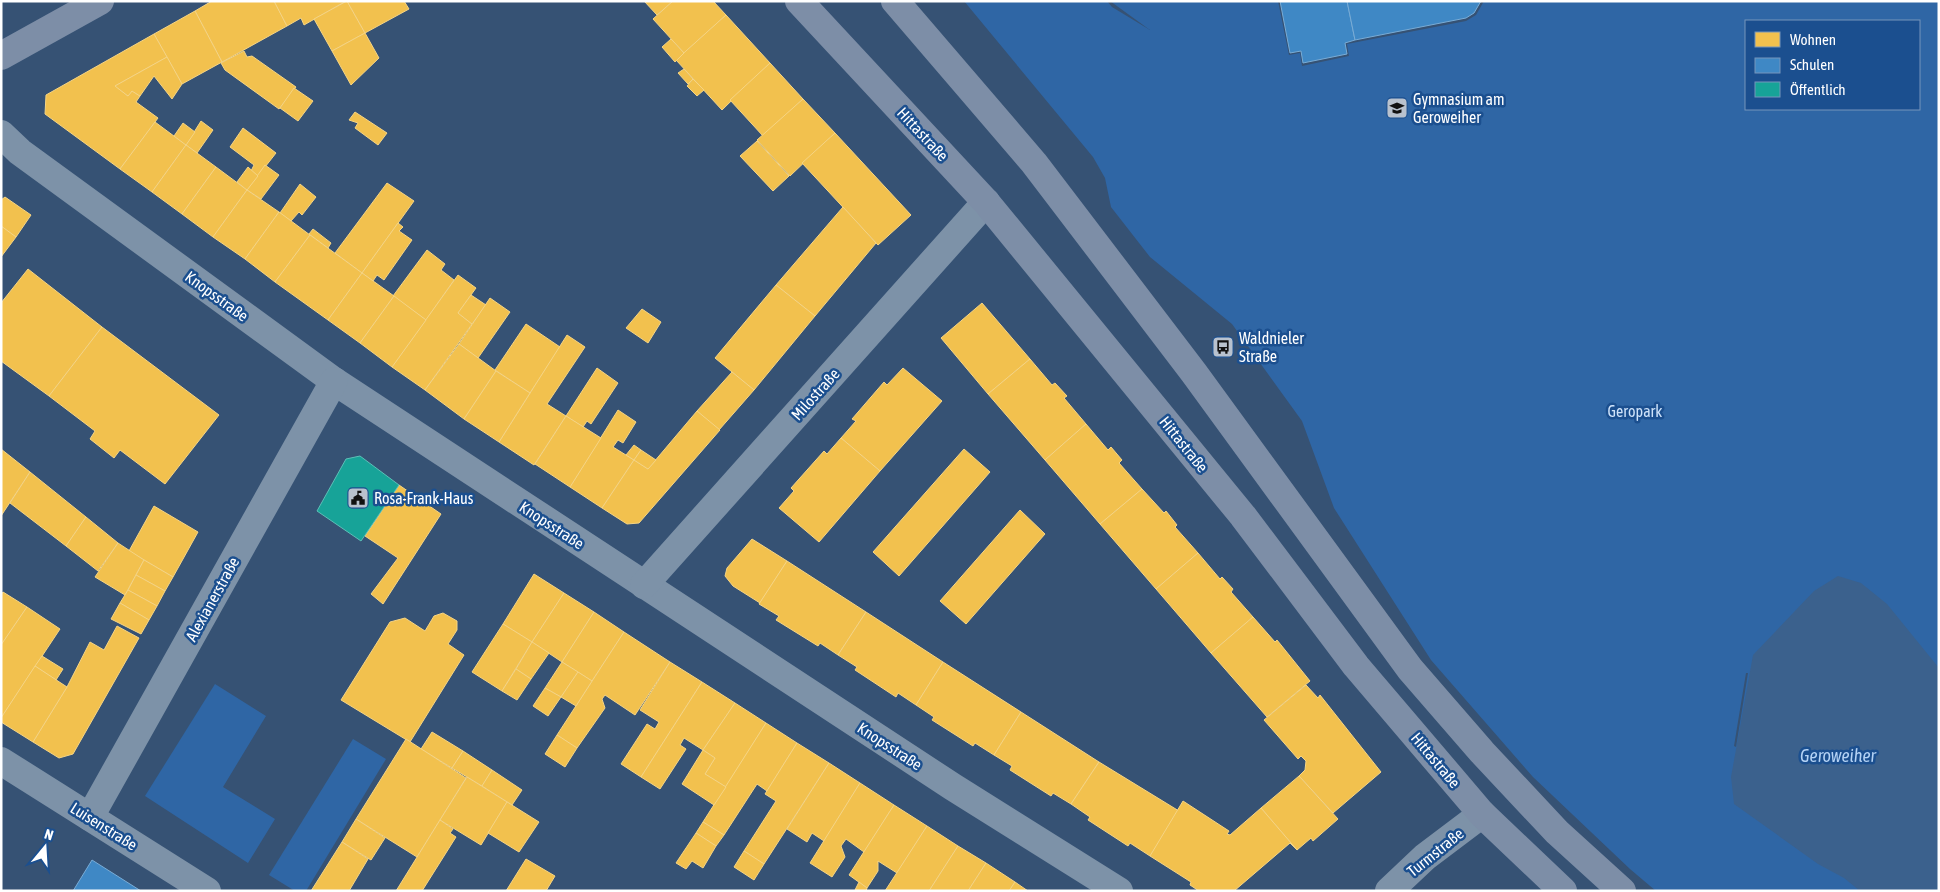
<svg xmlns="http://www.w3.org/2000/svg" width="1940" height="892" viewBox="0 0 1940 892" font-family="'Asap Condensed',sans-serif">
<rect width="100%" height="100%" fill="#365274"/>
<g fill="#2f66a5" fill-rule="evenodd">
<path d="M964 1H1107L1112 7 1150 30 1110 1H1278L1289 55 1300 53 1302 66 1349 56 1347 44 1466 21 1476 15 1484 1H1939V891H1656L1630 869 1533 777 1431 660 1334 508 1302 421 1232 324 1150 257 1111 207 1105 178 1093 157ZM1746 21H1919V109H1746Z"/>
<polygon points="215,684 266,716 223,787 275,819 248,863 145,796"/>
<polygon points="353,739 386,759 306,891 295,891 269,875"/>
</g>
<polygon fill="#3b618d" points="1838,576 1861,583 1887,604 1939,668 1939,891 1860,891 1844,878 1818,864 1734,804 1731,777 1753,655 1814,591"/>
<polygon fill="#365274" points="1746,673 1748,673 1736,747 1734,746"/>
<g fill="#f2c14e" stroke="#f6d483">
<polygon points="212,1 274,1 287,26 222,62 195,11"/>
<polygon points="274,1 346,1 304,25 301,18 287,26"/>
<polygon points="347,1 365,33 332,51 314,19"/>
<polygon points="347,1 404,1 409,9 365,33"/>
<polygon points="644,1 673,1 657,15"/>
<polygon points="673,1 713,1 726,15 684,53 653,19"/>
<polygon points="195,11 222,62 182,84 154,34"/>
<polygon points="726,15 770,63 722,110 676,60"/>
<polygon points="365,33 379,58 351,85 332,51"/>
<polygon points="154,34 167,57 115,86 128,96 132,91 140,96 136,102 158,118 120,169 45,114 46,95"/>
<polygon points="671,39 684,53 675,62 662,47"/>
<polygon points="244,51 247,57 252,56 296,87 279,109 225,70 221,63"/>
<polygon points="167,57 182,84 172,99 154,76 140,96 132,91 128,96 115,86"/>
<polygon points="770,63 803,99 763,136 730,100"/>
<polygon points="684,69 693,79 688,84 678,73"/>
<polygon points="693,79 704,90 697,96 687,86"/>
<polygon points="294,88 313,101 298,121 280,108"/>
<polygon points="803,99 835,133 790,176 757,140"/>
<polygon points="355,112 387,133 378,145 355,128 358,123 349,120"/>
<polygon points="201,121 213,130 197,153 186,145"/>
<polygon points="155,122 186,145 152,192 120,169"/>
<polygon points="183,123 195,132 186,145 174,136"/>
<polygon points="243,128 276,153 258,176 251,171 254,165 230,147"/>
<polygon points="835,133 911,215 878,245 802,163"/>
<polygon points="757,141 789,176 773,191 740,156"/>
<polygon points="186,145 216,167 182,214 152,192"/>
<polygon points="265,165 279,175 261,199 247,190"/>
<polygon points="216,167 247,190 213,237 182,214"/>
<polygon points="248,167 258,176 247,190 237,182"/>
<polygon points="387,183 414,201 362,273 335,253"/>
<polygon points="300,184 316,197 302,215 299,212 291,221 280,213"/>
<polygon points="247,190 279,212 245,259 213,237"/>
<polygon points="5,197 31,215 16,237 1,226 1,200"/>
<polygon points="843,207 876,243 815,316 776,285"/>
<polygon points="279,212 310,235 275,282 245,259"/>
<polygon points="398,223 403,227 399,231 412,240 384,280 377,275 373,281 362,273"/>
<polygon points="1,226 16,237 1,257"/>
<polygon points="313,229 331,243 328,248 309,234"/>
<polygon points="310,235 362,273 328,320 275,282"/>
<polygon points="427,250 445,264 441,270 454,280 426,320 393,296"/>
<polygon points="28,269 102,327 49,396 1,361 1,303"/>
<polygon points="362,273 394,296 360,343 328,320"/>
<polygon points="458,275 476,288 458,313 472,324 425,390 392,367"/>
<polygon points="776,285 815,316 754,390 715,358"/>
<polygon points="471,295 486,305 472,324 458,313"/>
<polygon points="394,296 426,320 392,367 360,343"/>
<polygon points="490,298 510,312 478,358 459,344"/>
<polygon points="982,303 1030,359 988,394 941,338"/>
<polygon points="642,309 661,322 648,343 626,328"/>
<polygon points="526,324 560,347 530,393 495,370"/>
<polygon points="102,327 219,415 165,484 120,450 114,458 90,439 95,431 49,396"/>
<polygon points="567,335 585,347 547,404 566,416 534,465 499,442"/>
<polygon points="459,344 496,371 464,419 425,390"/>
<polygon points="1030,359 1052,385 1055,383 1067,396 1064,398 1086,424 1045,460 988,394"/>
<polygon points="597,368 618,383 591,424 587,421 583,427 566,416"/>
<polygon points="903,368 942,401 880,471 841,438 856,421 852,419 884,382 887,385"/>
<polygon points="496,371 530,393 499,442 464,419"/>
<polygon points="732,372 754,390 719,430 697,411"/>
<polygon points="618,410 636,422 623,443 618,440 613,447 634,460 602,508 570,487"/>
<polygon points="697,411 720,430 639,523 627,524 602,508 634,460 648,469"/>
<polygon points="566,416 601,438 570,487 535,464"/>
<polygon points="1086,424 1108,450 1111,447 1122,460 1119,463 1142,489 1100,524 1045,460"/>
<polygon points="841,438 880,471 819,542 779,508 794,491 791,488 824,451 827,454"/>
<polygon points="634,445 641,450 634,460 626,455"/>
<polygon points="1,449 30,472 1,516"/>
<polygon points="964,449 990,472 899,576 873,552"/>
<polygon points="641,450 656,460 648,469 634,460"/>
<polygon points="30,472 86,517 66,546 10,503"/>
<polygon points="399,485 441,514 383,604 371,594 398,558 365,536"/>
<polygon points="1142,489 1164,513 1166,511 1177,525 1175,527 1198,553 1156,589 1100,524"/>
<polygon points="154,506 198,532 173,577 129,551"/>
<polygon points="1020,510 1045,534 966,624 940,601"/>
<polygon points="86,517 118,543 98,571 66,546"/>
<polygon points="752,539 787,561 760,603 733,586 725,576 727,568"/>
<polygon points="118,543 144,560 125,595 95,577"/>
<polygon points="1198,553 1220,579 1222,577 1233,589 1231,592 1253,617 1211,653 1156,589"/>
<polygon points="144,560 173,577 165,591 136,575"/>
<polygon points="787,561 866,612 838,655 820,643 818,646 776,620 779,616 759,604"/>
<polygon points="534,574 564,593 532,642 503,624"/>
<polygon points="136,575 165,591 157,606 128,590"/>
<polygon points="128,590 157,606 149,620 120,603"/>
<polygon points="3,592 27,607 1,645 1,595"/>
<polygon points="564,593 594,612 562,662 532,642"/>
<polygon points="120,603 149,620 141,634 111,619"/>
<polygon points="27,607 60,629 1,718 1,645"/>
<polygon points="594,612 624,632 592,681 562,662"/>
<polygon points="866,612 943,662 916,705 898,693 896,697 855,670 857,667 838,655"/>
<polygon points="443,613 457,621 457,630 448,644 464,655 410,742 341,700 390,622 405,618 425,631 434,616"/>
<polygon points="1253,617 1275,642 1277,640 1310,681 1267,717 1211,653"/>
<polygon points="503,624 532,642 502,691 472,672"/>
<polygon points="117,626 139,638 73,754 59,758 33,742 67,687 90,642 104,650"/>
<polygon points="624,632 670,662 635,715 605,695 602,699 605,708 577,748 557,735"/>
<polygon points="532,642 549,653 531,679 516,669"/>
<polygon points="42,656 63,669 56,680 35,666"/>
<polygon points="562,662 578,672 561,697 545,688"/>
<polygon points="670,662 702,682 641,777 621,764 647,724 655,729 659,722 640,710"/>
<polygon points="943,662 1021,712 994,755 975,743 973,746 932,720 934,717 916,705"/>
<polygon points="35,666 67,687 33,742 1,722 1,718"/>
<polygon points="516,669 531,679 517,700 502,691"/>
<polygon points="578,672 592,681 576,706 561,697"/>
<polygon points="702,682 735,703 703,750 684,738 680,745 686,749 660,789 641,777"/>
<polygon points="1306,685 1318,698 1320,695 1381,772 1333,813 1299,776 1305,770 1306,761 1301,756 1298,759 1264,720"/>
<polygon points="545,688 561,697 548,716 533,706"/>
<polygon points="735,703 766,723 726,787 705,774 715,758 703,750"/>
<polygon points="1021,712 1099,762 1071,804 1053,793 1051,796 1010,770 1012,766 994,755"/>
<polygon points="766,723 797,743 767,791 757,784 724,835 703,822"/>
<polygon points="432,732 463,751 452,768 421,749"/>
<polygon points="557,735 577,748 565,767 545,754"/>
<polygon points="406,739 466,778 417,857 356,819"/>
<polygon points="797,743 829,763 764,864 744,851 776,801 765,794"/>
<polygon points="703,750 715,758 705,774 726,787 714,805 682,784"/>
<polygon points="463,751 492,770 482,786 452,768"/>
<polygon points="1099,762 1179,811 1150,856 1130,843 1128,846 1088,820 1090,817 1071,804"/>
<polygon points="829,763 860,783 824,841 812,833 807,842 787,829"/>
<polygon points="492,770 522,790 512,805 482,786"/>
<polygon points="1299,776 1338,819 1313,841 1311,838 1297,850 1261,808"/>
<polygon points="467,777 507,802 481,845 440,820"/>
<polygon points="860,783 894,805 864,852 846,839 841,846 845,857 832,877 810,863"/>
<polygon points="1183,801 1229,831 1227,834 1230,835 1261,808 1297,850 1290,843 1234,891 1199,891 1190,885 1191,882 1150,856"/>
<polygon points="507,802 539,822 519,852 488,833"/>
<polygon points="894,805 927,826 897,873 878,861 878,871 867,888 849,875"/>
<polygon points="356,819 385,838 371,860 342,842"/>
<polygon points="440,820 453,829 450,833 456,837 422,891 396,891"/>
<polygon points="703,822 724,835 716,846 696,833"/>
<polygon points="927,826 958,846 929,891 885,891"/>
<polygon points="696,833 716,846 703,868 692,861 686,869 676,863"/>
<polygon points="342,842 368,859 349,891 311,891"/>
<polygon points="958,846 986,863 968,891 929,891"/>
<polygon points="744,851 764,864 754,880 734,867"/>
<polygon points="526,859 555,876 546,891 506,891"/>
<polygon points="986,863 1015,882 1009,891 968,891"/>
<polygon points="859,882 867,888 866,891 855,890"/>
<polygon points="1015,882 1028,891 1009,891"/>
</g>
<g fill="#3f88c5" stroke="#79acd6">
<polygon points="1280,1 1347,1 1355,40 1345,43 1347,54 1303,63 1301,51 1290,53"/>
<polygon points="1347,1 1481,1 1474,13 1466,18 1355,40"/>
<polygon points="92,860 141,891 73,891"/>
</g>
<polygon fill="#17a398" stroke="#5dbfb7" points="360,456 399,485 361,541 317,511 346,459"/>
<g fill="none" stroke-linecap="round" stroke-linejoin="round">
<g stroke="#7d92a8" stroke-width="28">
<polyline points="1,134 20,152 334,381 953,787 1119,891"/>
<polyline points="644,585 986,202"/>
<polyline points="1,761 207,891"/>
<polyline points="90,817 334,381"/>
<polyline points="1389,891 1425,857 1482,814"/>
</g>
<g stroke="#7d8ea7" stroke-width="28">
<polyline points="799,1 986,202 1243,516 1356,666 1482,814 1563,891"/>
<polyline points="895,1 1034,163 1194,373 1410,669 1482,752 1557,832 1622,891"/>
<polyline points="1,56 100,1"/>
</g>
</g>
<defs>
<g id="school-square" transform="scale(1.125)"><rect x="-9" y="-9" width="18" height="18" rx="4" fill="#b9c2ce" stroke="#1b4f8f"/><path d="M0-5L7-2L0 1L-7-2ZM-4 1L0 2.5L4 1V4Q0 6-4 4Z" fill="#111"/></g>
<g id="bus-square" transform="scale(1.125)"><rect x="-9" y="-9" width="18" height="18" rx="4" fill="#b9c2ce" stroke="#1b4f8f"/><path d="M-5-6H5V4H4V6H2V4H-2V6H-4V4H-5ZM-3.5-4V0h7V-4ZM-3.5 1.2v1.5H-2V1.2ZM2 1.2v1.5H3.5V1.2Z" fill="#111"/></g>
<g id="civic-square" transform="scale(1.125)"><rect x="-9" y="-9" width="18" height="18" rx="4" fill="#b9c2ce" stroke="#1b4f8f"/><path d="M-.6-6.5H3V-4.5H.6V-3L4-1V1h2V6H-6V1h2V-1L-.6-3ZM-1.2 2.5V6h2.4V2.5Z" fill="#111"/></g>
</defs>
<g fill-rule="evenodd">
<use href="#school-square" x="1397" y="108"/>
<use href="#bus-square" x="1223" y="347"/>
<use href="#civic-square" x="358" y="498"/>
</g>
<g text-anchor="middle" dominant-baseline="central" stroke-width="5" stroke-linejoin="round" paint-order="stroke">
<g font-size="16" fill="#fff" stroke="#1b4f8f" text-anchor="start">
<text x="1413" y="99">Gymnasium am<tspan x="1413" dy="18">Geroweiher</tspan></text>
<text x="1239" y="338">Waldnieler<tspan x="1239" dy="18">Straße</tspan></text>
<text x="374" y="498">Rosa-Frank-Haus</text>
</g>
<g font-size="16" fill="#fff" stroke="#1b4f8f">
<text transform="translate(923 134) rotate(47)">Hittastraße</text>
<text transform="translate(217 296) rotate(36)">Knopsstraße</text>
<text transform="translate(815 394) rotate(-48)">Milostraße</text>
<text transform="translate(1184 444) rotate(51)">Hittastraße</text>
<text transform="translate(552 525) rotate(33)">Knopsstraße</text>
<text transform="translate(212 599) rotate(-61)">Alexianerstraße</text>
<text transform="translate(890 746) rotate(33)">Knopsstraße</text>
<text transform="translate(1436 760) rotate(50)">Hittastraße</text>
<text transform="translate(104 826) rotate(32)">Luisenstraße</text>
<text transform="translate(1435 852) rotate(-39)">Turmstraße</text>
</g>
<g font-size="16" fill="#cfe3fa" stroke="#1b4f8f">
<text x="1635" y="411">Geropark</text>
</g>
<g font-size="18" font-style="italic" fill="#b5d3f5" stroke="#1b4f8f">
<text x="1838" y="755">Geroweiher</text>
</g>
</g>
<rect width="1940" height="892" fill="none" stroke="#ffffff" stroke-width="5"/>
<rect x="1745" y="20" width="175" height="90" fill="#1b4f8f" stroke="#7695bc"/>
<rect x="1755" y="32" width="25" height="15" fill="#f2c14e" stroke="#7695bc"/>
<text x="1790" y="45" font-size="15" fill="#ffffff">Wohnen</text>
<rect x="1755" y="58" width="25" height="15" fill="#3f88c5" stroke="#7695bc"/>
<text x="1790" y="70" font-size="15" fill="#ffffff">Schulen</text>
<rect x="1755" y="82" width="25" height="15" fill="#17a398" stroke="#7695bc"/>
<text x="1790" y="95" font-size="15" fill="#ffffff">Öffentlich</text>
<g transform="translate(45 847) rotate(18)" stroke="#1b4f8f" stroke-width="4" paint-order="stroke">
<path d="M0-4L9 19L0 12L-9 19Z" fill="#ffffff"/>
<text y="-8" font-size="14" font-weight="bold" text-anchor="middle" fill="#ffffff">N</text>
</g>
</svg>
